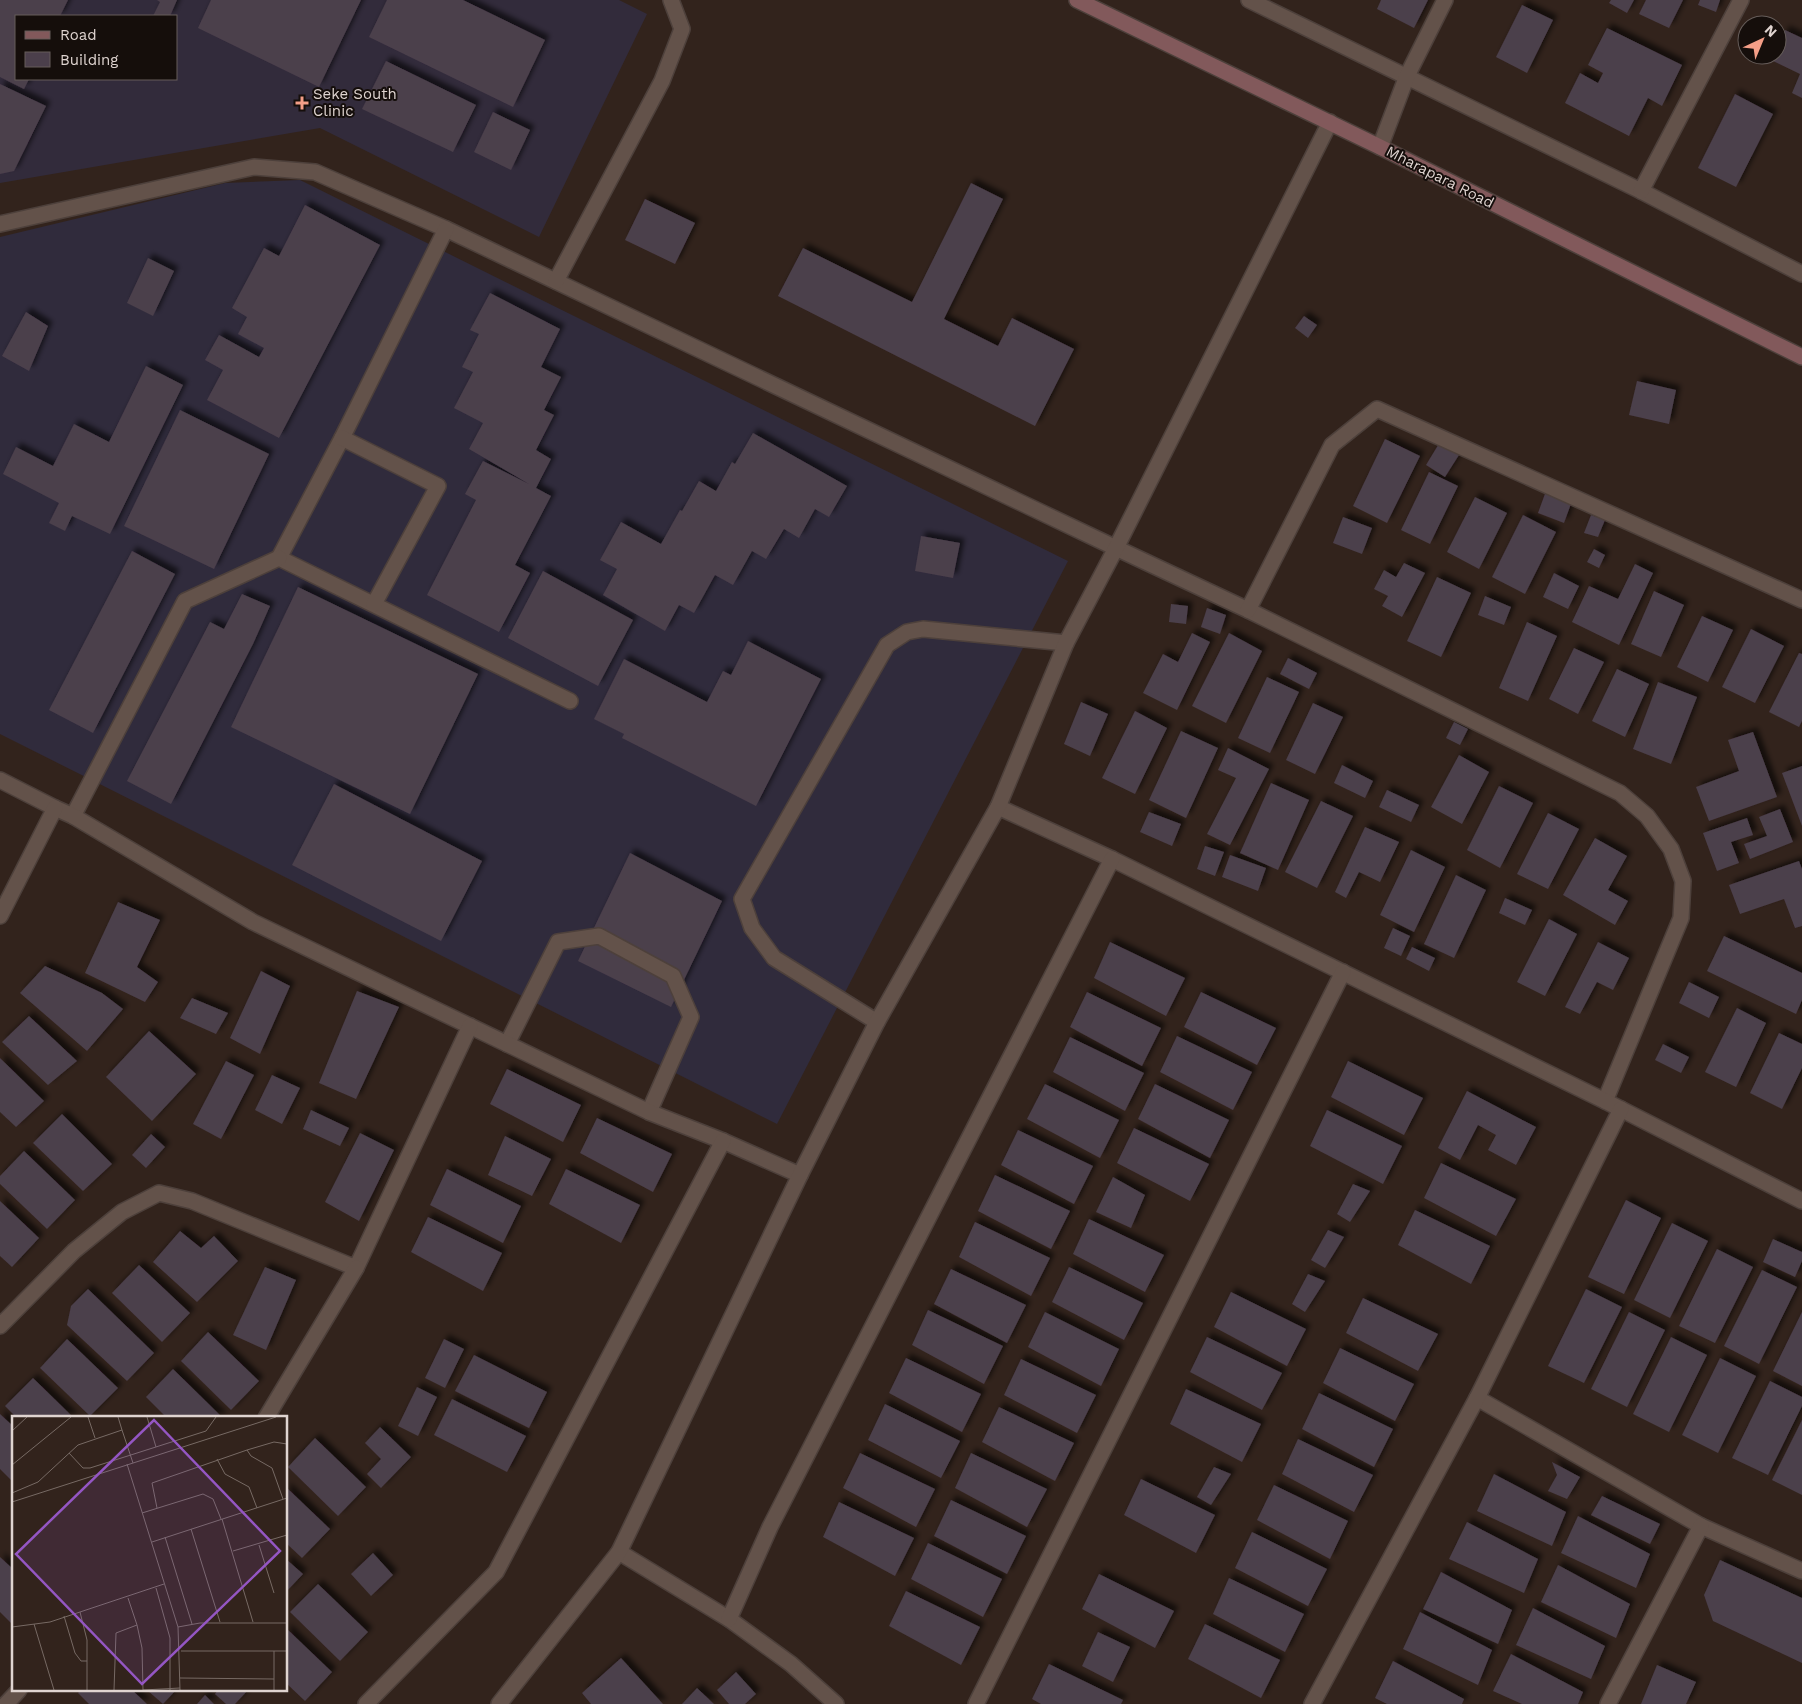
<svg xmlns="http://www.w3.org/2000/svg" width="1802" height="1704" viewBox="0 0 1802 1704" font-family="'Work Sans',sans-serif">
<defs>
<filter id="shadow"><feDropShadow dx="4.5" dy="-4.5" stdDeviation="2.5" flood-color="#0009"/></filter>
</defs>
<rect width="100%" height="100%" fill="#32231c"/>
<polygon fill="#302b3c" points="300,180 1068,561 777,1124 0,734 0,237 225,183"/>
<path fill="#322b3b" fill-rule="evenodd" d="M0 0H619L647 14 539 237 320 128 0 183ZM16 16H176V79H16Z"/>
<g fill="#4b3f4b" filter="url(#shadow)">
<polygon points="0,0 68,0 60,16 16,16 16,79 29,79 24,89 0,77"/>
<polygon points="157,0 177,0 170,16 153,16 160,2"/>
<polygon points="211,0 361,0 319,87 198,28"/>
<polygon points="387,0 463,0 545,40 513,107 369,37"/>
<polygon points="1381,0 1428,0 1414,28 1377,9"/>
<polygon points="1611,0 1634,0 1627,13 1609,3"/>
<polygon points="1646,0 1683,0 1669,28 1639,14"/>
<polygon points="1700,0 1720,0 1716,12 1698,5"/>
<polygon points="1522,5 1553,20 1527,73 1496,57"/>
<polygon points="1607,28 1682,65 1662,106 1648,98 1629,136 1565,103 1580,73 1598,83 1603,73 1588,65"/>
<polygon points="1785,30 1802,38 1802,98 1792,93 1800,74 1771,60 1773,55 1777,55 1777,47"/>
<polygon points="386,61 476,105 453,152 362,109"/>
<polygon points="0,84 46,106 14,171 0,174"/>
<polygon points="1735,94 1773,114 1736,187 1698,168"/>
<polygon points="493,112 530,130 511,170 474,152"/>
<polygon points="971,183 1003,199 944,319 998,346 1012,318 1074,349 1035,426 778,296 803,248 912,302"/>
<polygon points="645,199 695,223 675,264 625,240"/>
<polygon points="305,205 380,245 279,438 207,400 223,370 205,360 219,335 259,357 264,348 238,334 247,317 232,308 264,248 279,256"/>
<polygon points="148,258 174,271 153,316 127,303"/>
<polygon points="490,293 560,329 541,367 561,377 544,410 554,415 536,450 551,459 536,488 551,496 515,565 530,573 499,632 427,595 476,500 465,494 483,461 529,484 469,449 483,423 454,408 473,372 462,367 479,334 470,330"/>
<polygon points="26,312 48,326 29,371 2,356"/>
<polygon points="1304,316 1317,325 1308,338 1295,328"/>
<polygon points="146,366 183,385 110,534 72,516 65,531 49,523 59,503 3,474 16,447 53,466 74,424 109,442"/>
<polygon points="1637,381 1676,390 1669,424 1629,415"/>
<polygon points="180,410 269,454 214,569 124,526"/>
<polygon points="753,433 847,486 829,517 815,509 799,538 784,529 766,559 752,551 733,585 715,575 694,613 679,605 665,631 603,595 617,569 600,560 621,522 661,544 680,510 682,511 699,481 716,491 732,462 735,464"/>
<polygon points="1385,439 1420,456 1387,523 1353,506"/>
<polygon points="1440,442 1459,455 1445,477 1426,465"/>
<polygon points="1429,472 1458,486 1430,544 1401,530"/>
<polygon points="1546,491 1572,501 1564,523 1538,513"/>
<polygon points="1475,497 1507,513 1479,569 1447,552"/>
<polygon points="1523,515 1556,532 1525,594 1492,577"/>
<polygon points="1591,515 1605,520 1598,537 1584,533"/>
<polygon points="1343,517 1372,528 1362,554 1333,543"/>
<polygon points="921,536 960,543 953,578 915,571"/>
<polygon points="1594,549 1605,555 1599,568 1587,562"/>
<polygon points="132,551 175,574 93,733 49,710"/>
<polygon points="1404,563 1425,573 1402,617 1382,606 1388,596 1374,589 1384,570 1396,577"/>
<polygon points="1635,564 1653,573 1619,645 1572,622 1589,586 1618,599"/>
<polygon points="543,571 633,620 598,686 508,638"/>
<polygon points="1554,573 1579,586 1568,609 1543,597"/>
<polygon points="1437,577 1471,593 1441,657 1407,641"/>
<polygon points="298,587 478,674 410,814 231,727"/>
<polygon points="1654,591 1684,605 1661,657 1631,644"/>
<polygon points="242,594 270,606 253,644 171,804 127,781 210,622 224,629"/>
<polygon points="1485,596 1511,607 1504,625 1478,615"/>
<polygon points="1171,604 1188,606 1186,624 1169,622"/>
<polygon points="1207,608 1226,615 1220,634 1201,627"/>
<polygon points="1702,616 1733,630 1708,682 1677,667"/>
<polygon points="1527,622 1557,636 1528,701 1499,688"/>
<polygon points="1751,629 1784,646 1755,703 1722,687"/>
<polygon points="1192,633 1210,642 1177,710 1143,693 1163,654 1178,662"/>
<polygon points="1229,633 1262,651 1226,723 1192,706"/>
<polygon points="748,641 821,679 756,806 622,738 624,734 594,719 624,659 707,702 723,671 731,675"/>
<polygon points="1574,648 1604,662 1578,714 1549,699"/>
<polygon points="1799,653 1802,654 1802,721 1799,727 1769,712"/>
<polygon points="1288,658 1317,673 1309,689 1280,674"/>
<polygon points="1617,669 1649,684 1625,737 1592,721"/>
<polygon points="1267,677 1299,692 1270,753 1238,738"/>
<polygon points="1658,682 1697,697 1671,764 1633,749"/>
<polygon points="1081,702 1108,714 1090,756 1064,744"/>
<polygon points="1313,703 1343,717 1315,774 1286,760"/>
<polygon points="1135,711 1167,728 1135,794 1102,778"/>
<polygon points="1454,722 1468,729 1460,745 1446,738"/>
<polygon points="1181,731 1218,748 1186,818 1149,800"/>
<polygon points="1753,732 1777,797 1709,821 1696,787 1739,771 1728,740"/>
<polygon points="1228,748 1269,769 1230,845 1207,834 1236,778 1218,770"/>
<polygon points="1459,755 1489,772 1462,824 1431,807"/>
<polygon points="1342,765 1373,781 1365,798 1334,783"/>
<polygon points="1802,766 1802,826 1782,773"/>
<polygon points="1271,783 1309,800 1278,870 1240,853"/>
<polygon points="334,784 482,861 441,941 292,865"/>
<polygon points="1499,786 1533,803 1500,868 1467,850"/>
<polygon points="1387,790 1419,805 1411,822 1379,807"/>
<polygon points="1321,801 1353,816 1317,888 1285,872"/>
<polygon points="1780,809 1793,842 1750,859 1744,844 1767,836 1759,817"/>
<polygon points="1149,812 1181,824 1172,846 1140,832"/>
<polygon points="1548,813 1579,829 1548,889 1517,874"/>
<polygon points="1747,818 1753,835 1731,842 1739,863 1717,871 1703,833"/>
<polygon points="1365,827 1399,842 1380,882 1359,872 1346,898 1335,892"/>
<polygon points="1595,838 1627,856 1608,890 1628,901 1615,925 1563,895"/>
<polygon points="1205,846 1224,852 1215,876 1197,869"/>
<polygon points="1411,850 1445,867 1414,932 1380,915"/>
<polygon points="630,853 722,901 671,1007 578,961"/>
<polygon points="1230,855 1266,868 1258,891 1222,877"/>
<polygon points="1799,861 1802,869 1802,926 1795,928 1784,899 1740,914 1729,885"/>
<polygon points="1456,875 1486,890 1454,958 1424,944"/>
<polygon points="1505,898 1532,910 1525,925 1499,913"/>
<polygon points="118,902 160,920 137,967 158,982 145,1002 85,973"/>
<polygon points="1549,919 1577,934 1545,996 1517,982"/>
<polygon points="1393,928 1410,936 1401,956 1384,948"/>
<polygon points="1724,936 1802,973 1802,1000 1796,1014 1707,971"/>
<polygon points="1110,942 1185,978 1166,1016 1094,978"/>
<polygon points="1598,942 1629,958 1613,990 1597,982 1580,1014 1565,1007"/>
<polygon points="1412,947 1435,958 1429,971 1406,959"/>
<polygon points="45,966 102,993 123,1009 87,1051 20,993"/>
<polygon points="261,971 290,986 260,1054 230,1038"/>
<polygon points="1689,982 1719,997 1709,1018 1679,1003"/>
<polygon points="357,991 399,1007 356,1099 319,1083"/>
<polygon points="1087,992 1161,1028 1142,1066 1070,1027"/>
<polygon points="1201,992 1276,1028 1257,1065 1184,1027"/>
<polygon points="192,998 228,1013 216,1034 180,1018"/>
<polygon points="1737,1008 1766,1023 1736,1087 1705,1072"/>
<polygon points="29,1016 77,1061 48,1085 2,1042"/>
<polygon points="149,1031 196,1074 152,1121 106,1077"/>
<polygon points="1779,1033 1802,1044 1802,1068 1782,1109 1750,1093"/>
<polygon points="1177,1036 1252,1072 1233,1110 1160,1072"/>
<polygon points="1070,1037 1144,1073 1125,1111 1053,1072"/>
<polygon points="1663,1044 1689,1057 1681,1073 1655,1060"/>
<polygon points="0,1058 44,1101 16,1127 0,1112"/>
<polygon points="226,1061 254,1075 221,1139 193,1124"/>
<polygon points="1348,1061 1423,1098 1404,1135 1331,1097"/>
<polygon points="507,1069 581,1105 563,1142 490,1104"/>
<polygon points="272,1075 300,1088 282,1124 255,1110"/>
<polygon points="1045,1084 1119,1120 1100,1158 1027,1119"/>
<polygon points="1155,1084 1229,1120 1210,1158 1138,1119"/>
<polygon points="1467,1091 1536,1127 1516,1165 1488,1150 1496,1135 1478,1125 1460,1160 1438,1148"/>
<polygon points="311,1110 349,1128 340,1146 303,1129"/>
<polygon points="1327,1110 1402,1146 1383,1184 1310,1146"/>
<polygon points="62,1114 112,1164 83,1191 33,1143"/>
<polygon points="597,1118 672,1154 653,1192 580,1153"/>
<polygon points="1134,1128 1209,1164 1190,1201 1117,1163"/>
<polygon points="1018,1130 1093,1166 1074,1204 1001,1165"/>
<polygon points="360,1133 394,1150 359,1221 325,1202"/>
<polygon points="151,1134 165,1147 146,1168 132,1155"/>
<polygon points="505,1136 551,1159 532,1196 488,1175"/>
<polygon points="24,1151 75,1200 47,1229 0,1184 0,1176"/>
<polygon points="1441,1163 1516,1199 1496,1236 1424,1198"/>
<polygon points="447,1169 521,1206 503,1243 430,1205"/>
<polygon points="566,1169 640,1205 621,1243 549,1204"/>
<polygon points="995,1175 1070,1211 1051,1249 978,1211"/>
<polygon points="1113,1177 1145,1195 1131,1228 1096,1212"/>
<polygon points="1353,1184 1370,1191 1350,1222 1337,1214"/>
<polygon points="1626,1200 1661,1218 1624,1294 1588,1277"/>
<polygon points="0,1201 39,1238 12,1267 0,1256"/>
<polygon points="1415,1210 1490,1246 1471,1284 1398,1245"/>
<polygon points="428,1217 502,1253 483,1291 411,1252"/>
<polygon points="1089,1219 1164,1255 1145,1292 1073,1254"/>
<polygon points="975,1222 1050,1258 1031,1296 959,1257"/>
<polygon points="1672,1223 1708,1241 1670,1318 1634,1300"/>
<polygon points="1328,1230 1344,1237 1325,1268 1311,1260"/>
<polygon points="180,1231 201,1248 214,1236 238,1261 197,1302 153,1262"/>
<polygon points="1773,1239 1802,1252 1802,1261 1795,1277 1763,1262"/>
<polygon points="1717,1249 1753,1267 1715,1343 1679,1326"/>
<polygon points="139,1265 190,1313 162,1342 112,1293"/>
<polygon points="265,1267 296,1280 266,1350 233,1335"/>
<polygon points="1069,1267 1143,1303 1124,1340 1052,1302"/>
<polygon points="951,1269 1026,1305 1007,1343 934,1304"/>
<polygon points="1762,1270 1797,1287 1759,1364 1724,1346"/>
<polygon points="1308,1274 1325,1281 1305,1312 1292,1304"/>
<polygon points="88,1289 154,1353 127,1381 67,1325 71,1306"/>
<polygon points="1586,1289 1622,1307 1584,1383 1548,1366"/>
<polygon points="1231,1292 1306,1329 1287,1366 1214,1327"/>
<polygon points="1363,1298 1438,1334 1418,1371 1346,1333"/>
<polygon points="928,1310 1003,1346 984,1384 912,1345"/>
<polygon points="1045,1312 1119,1349 1101,1386 1028,1347"/>
<polygon points="1629,1312 1665,1330 1627,1407 1591,1389"/>
<polygon points="1802,1312 1802,1386 1773,1371"/>
<polygon points="208,1332 259,1381 231,1410 181,1361"/>
<polygon points="1207,1337 1282,1373 1262,1410 1190,1372"/>
<polygon points="1671,1337 1707,1355 1669,1432 1633,1414"/>
<polygon points="67,1339 118,1388 90,1416 40,1368"/>
<polygon points="444,1339 464,1349 445,1388 425,1378"/>
<polygon points="1340,1348 1414,1384 1395,1421 1323,1383"/>
<polygon points="474,1355 547,1392 529,1428 455,1391"/>
<polygon points="906,1358 981,1394 962,1432 889,1393"/>
<polygon points="1720,1358 1756,1376 1718,1453 1682,1435"/>
<polygon points="1021,1359 1096,1395 1077,1433 1004,1395"/>
<polygon points="173,1369 223,1418 167,1418 146,1397"/>
<polygon points="33,1378 74,1418 17,1418 5,1406"/>
<polygon points="1770,1381 1802,1397 1802,1406 1768,1475 1732,1458"/>
<polygon points="417,1387 437,1397 418,1436 398,1426"/>
<polygon points="1186,1389 1261,1424 1242,1462 1170,1424"/>
<polygon points="1319,1393 1393,1429 1374,1467 1302,1429"/>
<polygon points="452,1399 526,1436 507,1472 434,1435"/>
<polygon points="885,1404 960,1441 941,1478 868,1440"/>
<polygon points="999,1407 1074,1443 1055,1481 982,1442"/>
<polygon points="0,1414 14,1427 14,1483 0,1469"/>
<polygon points="1802,1420 1802,1495 1772,1480"/>
<polygon points="380,1427 411,1457 381,1488 367,1474 381,1459 365,1443"/>
<polygon points="315,1438 366,1487 338,1516 288,1467"/>
<polygon points="1298,1439 1373,1475 1354,1512 1282,1474"/>
<polygon points="860,1453 935,1489 916,1527 843,1488"/>
<polygon points="971,1453 1047,1489 1027,1527 955,1488"/>
<polygon points="1552,1462 1580,1477 1567,1499 1548,1491 1557,1475"/>
<polygon points="1214,1467 1231,1474 1211,1505 1197,1497"/>
<polygon points="1494,1474 1566,1512 1552,1546 1477,1511"/>
<polygon points="1141,1479 1215,1515 1196,1553 1124,1515"/>
<polygon points="1274,1485 1348,1521 1330,1559 1257,1520"/>
<polygon points="286,1487 330,1529 302,1558 286,1543"/>
<polygon points="1602,1496 1660,1524 1650,1544 1591,1515"/>
<polygon points="951,1500 1026,1536 1007,1574 934,1536"/>
<polygon points="839,1502 914,1538 895,1576 823,1537"/>
<polygon points="1578,1516 1650,1554 1636,1588 1561,1553"/>
<polygon points="1467,1522 1538,1559 1524,1593 1449,1559"/>
<polygon points="1252,1532 1327,1569 1308,1606 1235,1568"/>
<polygon points="928,1543 1002,1579 983,1617 911,1579"/>
<polygon points="373,1553 393,1575 371,1596 351,1574"/>
<polygon points="0,1557 14,1570 14,1626 0,1612"/>
<polygon points="286,1559 303,1574 286,1592"/>
<polygon points="1720,1560 1802,1598 1802,1663 1713,1621 1704,1595"/>
<polygon points="1558,1565 1630,1604 1616,1638 1541,1602"/>
<polygon points="1441,1572 1512,1610 1498,1644 1423,1609"/>
<polygon points="1099,1574 1174,1611 1155,1648 1082,1609"/>
<polygon points="1229,1578 1304,1614 1285,1652 1213,1614"/>
<polygon points="318,1584 368,1632 340,1661 290,1612"/>
<polygon points="906,1591 980,1627 961,1665 889,1626"/>
<polygon points="1533,1608 1605,1646 1591,1679 1516,1645"/>
<polygon points="1420,1612 1492,1650 1478,1685 1403,1649"/>
<polygon points="1205,1624 1280,1660 1261,1698 1188,1659"/>
<polygon points="286,1628 332,1672 305,1701 286,1683"/>
<polygon points="1098,1632 1130,1647 1113,1682 1082,1666"/>
<polygon points="1511,1654 1583,1692 1578,1704 1522,1704 1493,1691"/>
<polygon points="621,1658 663,1704 591,1704 582,1693"/>
<polygon points="1393,1661 1464,1699 1462,1704 1387,1704 1375,1698"/>
<polygon points="1049,1664 1123,1700 1121,1704 1041,1704 1032,1699"/>
<polygon points="1657,1665 1696,1682 1686,1704 1641,1704"/>
<polygon points="736,1672 756,1694 745,1704 729,1704 717,1690"/>
<polygon points="697,1688 714,1704 682,1704"/>
<polygon points="81,1690 132,1690 147,1704 89,1704 78,1693"/>
<polygon points="147,1690 176,1690 163,1704"/>
<polygon points="218,1690 248,1690 235,1704 226,1704 215,1694"/>
<polygon points="205,1695 214,1704 197,1704"/>
</g>
<g fill="none" stroke-linecap="round" stroke-linejoin="round">
<g stroke="#4d403b" stroke-width="18">
<g id="lane">
<polyline points="0,224 254,167 315,172 446,229 1116,548"/>
<polyline points="446,229 342,438 279,558 570,701"/>
<polyline points="556,281 662,81 682,29 671,0"/>
<polyline points="342,438 438,486 374,604"/>
<polyline points="73,816 185,601 279,558"/>
<polyline points="877,1022 774,958 752,928 742,899 887,645 907,632 923,629 1066,643"/>
<polyline points="507,1044 558,942 599,936 673,976 691,1017 649,1112"/>
</g>
</g>
<g stroke="#4d403b" stroke-width="18">
<g id="street">
<polyline points="1249,0 1641,191 1802,274"/>
<polyline points="1380,147 1407,76 1445,0"/>
<polyline points="1641,191 1741,0"/>
<polyline points="1116,548 1248,610 1620,793 1647,816 1671,849 1683,881 1681,918 1605,1101"/>
<polyline points="1248,610 1332,445 1377,409 1802,600"/>
<polyline points="0,780 55,808 73,816 253,922 649,1112 723,1141 800,1175"/>
<polyline points="998,807 1112,859 1605,1101 1802,1201"/>
<polyline points="0,916 55,808"/>
<polyline points="0,1326 74,1251 122,1212 159,1193 192,1201 356,1268 470,1026"/>
<polyline points="1477,1398 1701,1526 1802,1571"/>
<polyline points="266,1418 356,1268"/>
<polyline points="619,1552 729,1619 791,1664 836,1704"/>
<polyline points="729,1619 770,1527 1112,859"/>
<polyline points="6,1704 19,1690"/>
<polyline points="366,1704 496,1572 723,1141"/>
<polyline points="499,1704 619,1552 800,1175 877,1022 998,807 1066,643 1116,548 1330,122"/>
<polyline points="976,1704 1343,972"/>
<polyline points="1312,1704 1477,1398 1621,1109"/>
<polyline points="1608,1704 1701,1526"/>
</g>
</g>
<g stroke="#4d403b" stroke-width="18">
<polyline id="secondary" points="1077,0 1380,147 1802,357"/>
</g>
<use href="#lane" stroke="#63524a" stroke-width="15"/>
<use href="#street" stroke="#63524a" stroke-width="15"/>
<use href="#secondary" stroke="#82595b" stroke-width="15"/>
</g>
<path fill="#f49e87" stroke="#150e0b" stroke-width="2" d="M299.5 95.5h5v5h5v5h-5v5h-5v-5h-5v-5h5z"/>
<g text-anchor="middle" dominant-baseline="central" stroke-width="4" stroke-linejoin="round" paint-order="stroke">
<g font-size="15" fill="#dfd4d0" stroke="#150e0b" text-anchor="start">
<text x="313" y="94">Seke South<tspan x="313" dy="17">Clinic</tspan></text>
</g>
<g font-size="15" fill="#dfd4d0" stroke="#150e0b">
<text transform="translate(1440 177) rotate(27)">Mharapara Road</text>
</g>
</g>
<g transform="translate(12 1416)">
<rect width="275" height="275" fill="#32231c"/>
<path fill="none" stroke="#776a64" stroke-width="1" d="M76 1 83 22M135 1 144 31M110 14 121 47M0 15 15 1M235 34 239 40 260 52 271 83M57 37 71 52H78L194 15 204 1M205 43 213 58 237 71 245 92M115 48 166 211 168 274M0 49 59 1M0 77 26 66 66 29 110 14 106 1M0 86 264 1M145 92 140 67 235 34 262 26 275 28M130 97 191 78 201 83 209 103M210 103 241 206M179 113 208 206M153 121 180 208M140 126 275 82M247 129 262 177M221 135 275 119M144 172 158 222V274M68 196 75 224V274M52 200 63 237 69 245H75M22 208 42 274M125 209 130 232 131 274M0 211 38 206 152 168M166 211 188 207H275M169 235H275M168 262 262 263M102 274 104 217 125 209 116 182M131 274 168 272M262 274V235"/>
<path fill="#9456c3" fill-opacity="0.15" stroke="#9456c3" stroke-width="2.5" d="M142 4 268 135 130 268 4 138Z"/>
<rect width="275" height="275" fill="none" stroke="#dfd4d0" stroke-width="2.5"/>
</g>
<rect x="15" y="15" width="162" height="65" fill="#150e0b" stroke="#665d5a"/>
<rect x="25" y="31" width="25" height="8" fill="#82595b" stroke="#665d5a"/>
<text x="60" y="40" font-size="15" fill="#dfd4d0">Road</text>
<rect x="25" y="52" width="25" height="15" fill="#4b3f4b" stroke="#665d5a"/>
<text x="60" y="65" font-size="15" fill="#dfd4d0">Building</text>
<g transform="translate(1762 40) rotate(44)"><circle r="24" fill="#150e0b" stroke="#665d5a"/>
<path d="M0-4L9 19L0 12L-9 19Z" fill="#f49e87"/>
<text y="-8" font-size="14" font-weight="bold" text-anchor="middle" fill="#dfd4d0">N</text>
</g>
</svg>
